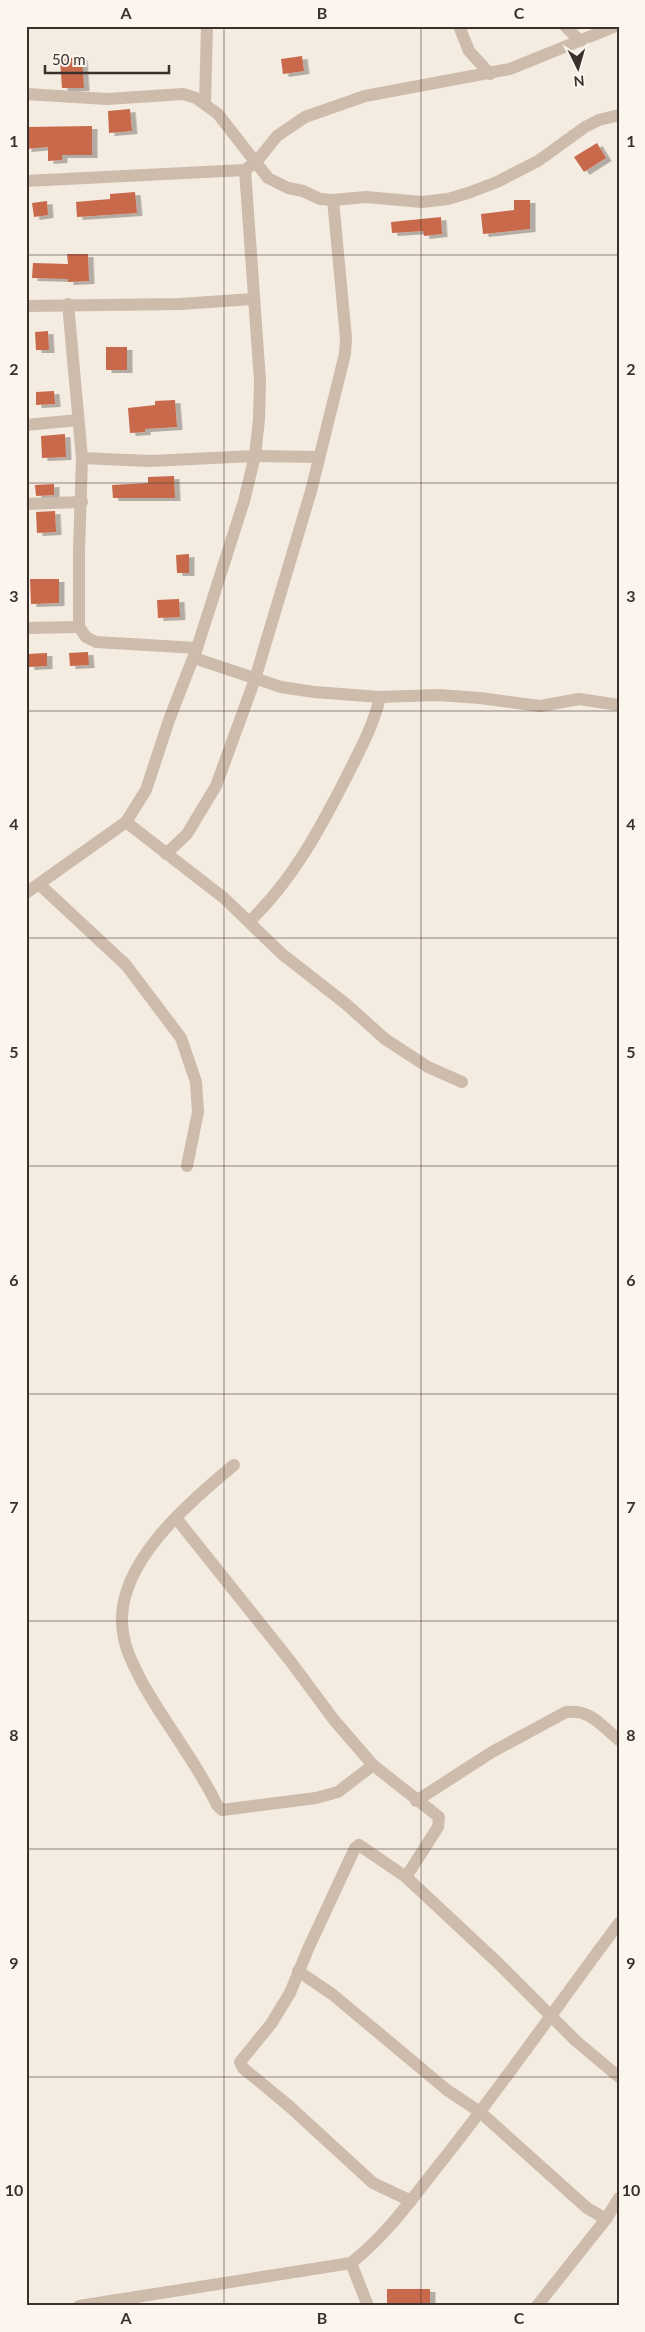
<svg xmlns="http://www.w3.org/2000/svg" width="645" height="2332" viewBox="0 0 645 2332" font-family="Lato,sans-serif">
<defs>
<filter id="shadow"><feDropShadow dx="5.5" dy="3" stdDeviation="0" flood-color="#0004"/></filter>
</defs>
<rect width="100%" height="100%" fill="#f4ebe1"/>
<g fill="#c8694b" filter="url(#shadow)">
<polygon points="302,56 304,71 283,74 281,59"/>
<polygon points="82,57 84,88 62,88 60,59"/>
<polygon points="130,109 132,131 109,133 108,111"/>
<polygon points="92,126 92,155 62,155 62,160 48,161 48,147 26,149 26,127"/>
<polygon points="597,143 606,158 584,172 574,157"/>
<polygon points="135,192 137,213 77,217 76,202 110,199 110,194"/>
<polygon points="514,200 530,200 530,229 483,234 481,214 514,210"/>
<polygon points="47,201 48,215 34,217 32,203"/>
<polygon points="441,217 442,234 424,236 423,231 392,233 391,222"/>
<polygon points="67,254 88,254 89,281 68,282 68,279 32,278 33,263 68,264"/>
<polygon points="48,331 49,350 36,350 35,332"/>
<rect x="106" y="347" width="21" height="23"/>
<polygon points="54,391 55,404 36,405 36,392"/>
<polygon points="175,400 177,427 145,429 145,432 130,433 128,408 155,405 155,401"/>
<polygon points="65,434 66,457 42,458 41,436"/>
<polygon points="174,476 175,498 113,498 112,485 148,483 148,477"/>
<polygon points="54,484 54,495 36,496 35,485"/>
<polygon points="55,511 56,532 37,533 36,512"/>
<polygon points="189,554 189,573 177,573 176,555"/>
<polygon points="30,579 59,579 59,603 31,604"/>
<polygon points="179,599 180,617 158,618 157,600"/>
<polygon points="88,652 89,665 70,666 69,653"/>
<polygon points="47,653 47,666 29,667 28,654"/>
<rect x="387" y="2289" width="43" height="17"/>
</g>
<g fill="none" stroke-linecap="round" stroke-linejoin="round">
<g stroke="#cdbbac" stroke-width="12">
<polyline points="459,26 469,51 490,74"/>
<polyline points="565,26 580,41"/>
<polyline points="26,94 107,99 183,94 196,98 218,114 268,178 288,188 303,191 320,199 333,200 366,197 422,202 448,199 468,193 497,182 538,161 585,127 599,120 619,115"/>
<polyline points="205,103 207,26"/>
<polyline points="26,181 245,170 257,161 277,136 305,117 365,96 510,69 616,26"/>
<polyline points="68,304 82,458 79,551 79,627 86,637 96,642 197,648"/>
<polyline points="26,306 180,304 253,299"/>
<polyline points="26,425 78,420"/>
<polyline points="82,458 150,461 255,456 319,457"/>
<polyline points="26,504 82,502"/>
<polyline points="26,628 79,627"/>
<polyline points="194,658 281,687 314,692 380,697 438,695 480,698 540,706 579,699 619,705"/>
<polyline points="126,822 224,898 282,954 346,1004 385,1039 428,1067 462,1082"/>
<polyline points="166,854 187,834 216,786 255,679 311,491 345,354 346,338 333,200"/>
<polyline points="39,884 126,965 181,1038 196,1082 198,1112 187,1166"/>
<polyline points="26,893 126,822 146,790 169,720 197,648 244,501 255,456 259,419 260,381 245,170"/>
<path d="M249 922C293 880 321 827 348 774 361 748 374 724 380 697"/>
<path d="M234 1465C189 1502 112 1567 123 1632 125 1650 134 1666 142 1682 165 1724 196 1761 217 1805L222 1810 316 1798 338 1792 373 1765"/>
<polyline points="176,1518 291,1662 334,1720 373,1765 439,1817 438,1827 406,1877"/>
<path d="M416 1801 492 1752 566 1712C591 1709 600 1725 619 1740"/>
<polyline points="298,1971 332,1994 447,2090 480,2112 587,2208 606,2219"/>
<polyline points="411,2201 373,2183 289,2106 243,2068 240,2062 271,2024 290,1993 308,1949 355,1848 359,1845 406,1877 499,1964 576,2041 619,2077"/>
<polyline points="351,2263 368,2306"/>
<path d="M79 2306 351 2263C388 2234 413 2197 442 2161 503 2084 560 2002 619 1923"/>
<polyline points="537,2306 606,2219 619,2198"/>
</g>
</g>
<path fill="none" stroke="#3b302b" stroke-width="1" stroke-opacity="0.55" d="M224 26V2306M421 26V2306M26 255H619M26 483H619M26 711H619M26 938H619M26 1166H619M26 1394H619M26 1621H619M26 1849H619M26 2077H619"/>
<rect width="645" height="2332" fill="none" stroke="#fbf5ee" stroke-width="55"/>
<g transform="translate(578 68) rotate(175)" stroke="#fbf5ee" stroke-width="4" paint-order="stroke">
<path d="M0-4L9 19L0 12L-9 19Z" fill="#3b302b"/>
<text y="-8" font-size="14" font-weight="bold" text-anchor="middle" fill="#3b302b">N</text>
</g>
<path d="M45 65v8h124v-8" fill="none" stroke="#3b302b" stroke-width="2.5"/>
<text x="52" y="65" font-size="15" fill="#3b302b" stroke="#fbf5ee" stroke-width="4" paint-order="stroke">50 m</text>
<rect x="28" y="28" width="590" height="2276" fill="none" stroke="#3b302b" stroke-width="2"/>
<g font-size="16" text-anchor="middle" font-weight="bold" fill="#3b302b">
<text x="126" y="19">A</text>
<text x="322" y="19">B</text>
<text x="519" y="19">C</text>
<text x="14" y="147">1</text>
<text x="631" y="147">1</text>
<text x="14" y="375">2</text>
<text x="631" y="375">2</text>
<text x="14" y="602">3</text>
<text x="631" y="602">3</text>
<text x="14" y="830">4</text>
<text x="631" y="830">4</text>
<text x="14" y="1058">5</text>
<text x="631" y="1058">5</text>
<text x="14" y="1286">6</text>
<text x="631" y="1286">6</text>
<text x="14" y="1513">7</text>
<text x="631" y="1513">7</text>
<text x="14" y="1741">8</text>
<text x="631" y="1741">8</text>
<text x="14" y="1969">9</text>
<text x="631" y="1969">9</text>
<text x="14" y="2196">10</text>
<text x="631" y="2196">10</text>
<text x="126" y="2324">A</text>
<text x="322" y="2324">B</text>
<text x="519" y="2324">C</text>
</g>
</svg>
